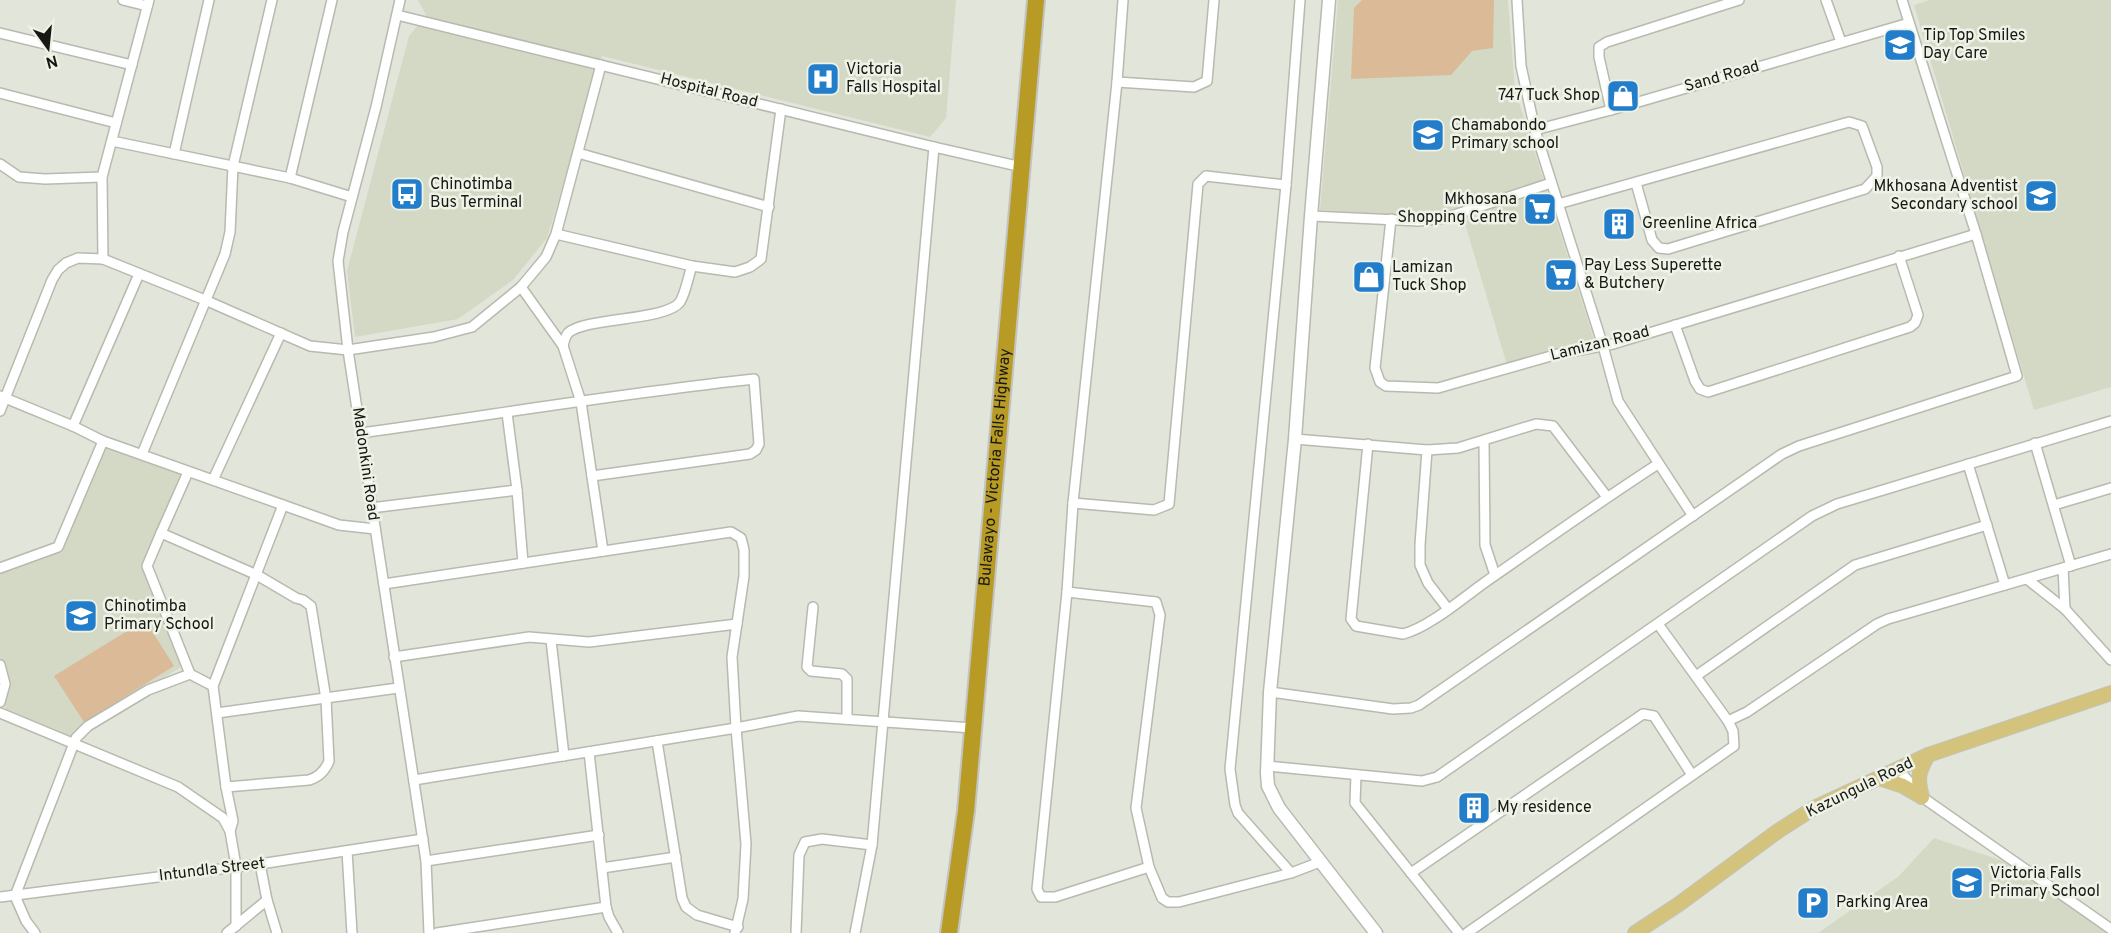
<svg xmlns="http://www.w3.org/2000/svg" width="2111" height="933" viewBox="0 0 2111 933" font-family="Overpass,sans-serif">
<rect width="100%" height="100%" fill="#e2e5d9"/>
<g fill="#d4d9c6">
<polygon points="418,0 956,0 946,118 930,137 602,56 547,238 513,280 458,319 355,337 347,271 409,36 426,15"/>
<polygon points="1338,0 1508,0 1515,90 1594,340 1507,365 1460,207 1417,217 1320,210"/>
<polygon points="1930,0 2111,0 2111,387 2034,410 1914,5"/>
<polygon points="1906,31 1913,57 1896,62 1887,34"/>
<polygon points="103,441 182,469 143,567 181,667 78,731 72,738 6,712 0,665 0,568 53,549"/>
<polygon points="1934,838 2003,861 2027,873 2111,933 1818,933 1899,876"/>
</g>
<g fill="#dbba98">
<polygon points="1362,0 1494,0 1493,48 1472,51 1451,75 1351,79 1354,8"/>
<polygon points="145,620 174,666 84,722 54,676"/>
</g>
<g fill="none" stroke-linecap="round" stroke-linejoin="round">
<g stroke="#b7baae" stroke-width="12">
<g id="street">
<polyline points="123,0 147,6"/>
<polyline points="400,0 376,107 343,232 338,261 348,350 426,861 429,933"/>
<polyline points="1123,0 1117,82 1073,503 1067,592 1037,889 1041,897 1055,897 1149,867"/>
<polyline points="1517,0 1521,66 1535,130 1603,346 1618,401 1693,516"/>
<polyline points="1826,0 1841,42"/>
<polyline points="397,15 934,147 1022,167"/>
<polyline points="0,33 132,65"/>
<polyline points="1117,82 1194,87 1207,81 1214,0"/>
<polyline points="0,93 116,123"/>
<polyline points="1611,110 1599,57 1599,47 1607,42 1739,0"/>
<polyline points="1535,130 1611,110 1909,23"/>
<polyline points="112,141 290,178 352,197"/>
<polyline points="578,153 769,207"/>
<polyline points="174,154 209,0"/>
<polyline points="0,164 19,177 45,179 102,177"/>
<polyline points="290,178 332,0"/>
<polyline points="1558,204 1849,122 1862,126 1877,167 1877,176 1865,189 1668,249 1659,248 1652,240 1636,183"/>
<polyline points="1311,216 1419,221 1445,218 1551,183"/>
<polyline points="1391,219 1375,368 1380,382 1386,386 1438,388 1558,354 1613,344 1976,234"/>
<polyline points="556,234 692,266 735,272 750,267 761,259 781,109"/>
<polyline points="103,259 102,177 149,0"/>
<polyline points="521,287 563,346 581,402 603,551"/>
<polyline points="1675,325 1695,381 1700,389 1708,392 1910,327 1915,323 1918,315 1899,256"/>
<path d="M563 346C564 341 565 337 568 333 586 317 666 321 680 302 686 292 688 277 692 266"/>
<polyline points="0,396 73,426 103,441 283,505 339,525 375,529"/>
<polyline points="0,411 52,280 58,270 66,263 78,258 103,259 205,300 310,346 348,350 434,337 472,327 521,287 546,257 556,234 601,65"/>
<polyline points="507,413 517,490 523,563"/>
<polyline points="73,426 139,274"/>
<path d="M361 433C492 415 623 393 754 379L759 444 756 450 750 454 592 476"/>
<polyline points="1295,439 1427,450 1458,448 1536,424 1553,426 1607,497"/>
<polyline points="1484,441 1485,545 1495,575"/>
<polyline points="2035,443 2071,566"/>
<path d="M1368 444 1351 619 1356 626 1403 634C1428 628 1463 598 1484 583 1542 543 1599 502 1658 464"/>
<polyline points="1427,450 1420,545 1420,565 1428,583 1448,609"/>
<polyline points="142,454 225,254 230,232 233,166 272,0"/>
<polyline points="1968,464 2005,585"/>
<polyline points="213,480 281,333"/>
<polyline points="1073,503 1154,510 1169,504 1198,184 1206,176 1286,185"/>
<polyline points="2054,505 2111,488"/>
<polyline points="371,508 517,490"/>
<polyline points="161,533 188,472"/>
<polyline points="0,568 58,547 103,441"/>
<polyline points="2063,568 2065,609"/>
<polyline points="2027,579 2065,609 2111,660"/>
<polyline points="384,584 731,532 741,538 744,550 744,576 732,657 736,728 746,844 743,899 735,933"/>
<polyline points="1067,592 1156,602 1160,615 1136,808 1149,867 1162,898 1168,902 1179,902 1291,873 1320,862"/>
<polyline points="813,607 807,667 811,671 842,674 847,679 847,718"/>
<polyline points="551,640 564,756"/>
<polyline points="394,657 529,637 589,642 737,624"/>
<polyline points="0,665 5,684 0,702"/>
<path d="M190 674 147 566 161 533 257 575 296 598 303 600 311 606 326 699 329 761C325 771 319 777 309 780L226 787"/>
<polyline points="1696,676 1855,565 1987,525"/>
<polyline points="1270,692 1393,709 1411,708 1419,705 1782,454 1799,446 2017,376 1976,234 1902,0"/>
<polyline points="0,713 178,787 223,818 230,831 236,866 236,926"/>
<polyline points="217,713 398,688"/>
<polyline points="1728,721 1747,712 1877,624 1888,619 2111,554"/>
<polyline points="657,741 682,898 686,907 697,915 738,927"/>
<polyline points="589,752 606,907 609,917 618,933"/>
<polyline points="1267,766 1422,781 1437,777 1812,516 1837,504 2111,421"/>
<polyline points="1898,769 1922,797 2111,929"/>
<polyline points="1356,775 1355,803 1459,933"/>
<polyline points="414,780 736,728 798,716 973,728"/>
<polyline points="230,831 233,821 226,787 213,686 283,505"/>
<polyline points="347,851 352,933"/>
<polyline points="426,861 599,835"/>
<polyline points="602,868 676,857"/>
<polyline points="1291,873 1238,813 1235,805 1230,769 1286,185 1300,0"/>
<polyline points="1411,873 1643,714 1654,716 1692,775"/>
<polyline points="0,897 260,864 423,839"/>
<polyline points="267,900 277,933"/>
<polyline points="35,933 26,921 15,896 76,738 88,726 148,690 190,674 213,686"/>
<polyline points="227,933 267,900 260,864"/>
<polyline points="437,933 606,907"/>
<polyline points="796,933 799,855 805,842 822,839 872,845"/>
<polyline points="855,933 872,845 934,147"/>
<polyline points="1467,933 1734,746 1733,731 1728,721 1658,624"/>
</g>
</g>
<g stroke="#b7baae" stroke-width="15">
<polyline id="secondary" points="1329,0 1311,216 1295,439 1270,692 1267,773 1268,786 1279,808 1376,933"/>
</g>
<g stroke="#c3c3c2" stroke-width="16">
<g id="primary">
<polyline points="1879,778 1903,786 1922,797"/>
<path d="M1922 797C1917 778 1918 773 1928 755"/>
<polyline points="1635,933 1679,904 1778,831 1814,808 1928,755 2111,693"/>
</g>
</g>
<g stroke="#c3c3c2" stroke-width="20">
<g id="highway">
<path id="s1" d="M949 933 966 811 1036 0"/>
</g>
</g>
<use href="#street" stroke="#fff" stroke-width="9"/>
<use href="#secondary" stroke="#fff" stroke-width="12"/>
<use href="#primary" stroke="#d4c37c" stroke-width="14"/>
<use href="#highway" stroke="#b89b24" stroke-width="16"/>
</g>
<defs>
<g id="school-square" transform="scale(1.725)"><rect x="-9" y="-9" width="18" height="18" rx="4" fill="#227dca" stroke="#eff2e6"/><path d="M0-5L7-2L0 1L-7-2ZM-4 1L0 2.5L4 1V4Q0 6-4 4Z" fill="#fff"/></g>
<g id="hospital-square" transform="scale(1.725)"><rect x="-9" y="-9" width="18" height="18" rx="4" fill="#227dca" stroke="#eff2e6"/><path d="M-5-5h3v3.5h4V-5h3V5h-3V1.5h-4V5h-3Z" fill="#fff"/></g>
<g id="shop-square" transform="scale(1.725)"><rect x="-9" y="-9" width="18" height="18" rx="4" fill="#227dca" stroke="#eff2e6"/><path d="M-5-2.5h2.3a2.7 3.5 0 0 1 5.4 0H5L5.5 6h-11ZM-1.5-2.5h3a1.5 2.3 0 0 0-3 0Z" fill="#fff"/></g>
<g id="bus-square" transform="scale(1.725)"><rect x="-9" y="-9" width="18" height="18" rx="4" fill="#227dca" stroke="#eff2e6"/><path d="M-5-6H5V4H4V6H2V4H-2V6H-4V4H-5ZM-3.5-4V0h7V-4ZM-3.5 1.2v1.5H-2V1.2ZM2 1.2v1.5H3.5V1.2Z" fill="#fff"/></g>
<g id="supermarket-square" transform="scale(1.725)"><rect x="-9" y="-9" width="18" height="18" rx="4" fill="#227dca" stroke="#eff2e6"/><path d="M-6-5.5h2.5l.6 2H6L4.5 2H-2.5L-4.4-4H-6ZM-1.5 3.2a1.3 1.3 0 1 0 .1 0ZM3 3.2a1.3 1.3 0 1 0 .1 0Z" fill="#fff"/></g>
<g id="building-square" transform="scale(1.725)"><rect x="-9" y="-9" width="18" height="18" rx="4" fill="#227dca" stroke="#eff2e6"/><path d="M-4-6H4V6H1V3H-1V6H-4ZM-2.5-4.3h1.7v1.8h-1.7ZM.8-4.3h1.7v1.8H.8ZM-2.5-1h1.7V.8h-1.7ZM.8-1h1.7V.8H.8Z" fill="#fff"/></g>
<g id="parking-square" transform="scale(1.725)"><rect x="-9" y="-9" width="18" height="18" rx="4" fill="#227dca" stroke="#eff2e6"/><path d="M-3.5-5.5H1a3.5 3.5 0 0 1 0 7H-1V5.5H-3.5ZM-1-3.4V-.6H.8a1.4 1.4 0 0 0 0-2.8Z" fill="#fff"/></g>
</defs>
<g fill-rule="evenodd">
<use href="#school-square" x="1900" y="45"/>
<use href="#hospital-square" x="823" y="79"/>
<use href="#shop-square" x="1623" y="96"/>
<use href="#school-square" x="1428" y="135"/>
<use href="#bus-square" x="407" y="194"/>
<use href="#school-square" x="2041" y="196"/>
<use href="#supermarket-square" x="1540" y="209"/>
<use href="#building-square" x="1619" y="224"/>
<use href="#supermarket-square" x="1561" y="275"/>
<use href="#shop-square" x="1369" y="277"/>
<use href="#school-square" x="81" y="616"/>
<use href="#building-square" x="1474" y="808"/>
<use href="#school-square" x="1967" y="883"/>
<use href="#parking-square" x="1813" y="903"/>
</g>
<g text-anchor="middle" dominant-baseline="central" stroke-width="5" stroke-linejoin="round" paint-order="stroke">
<g font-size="16" fill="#171814" stroke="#eff2e6" text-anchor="start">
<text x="1923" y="36">Tip Top Smiles<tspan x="1923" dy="18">Day Care</tspan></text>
<text x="846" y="70">Victoria<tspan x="846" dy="18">Falls Hospital</tspan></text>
<text x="1600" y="96" text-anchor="end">747 Tuck Shop</text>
<text x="1451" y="126">Chamabondo<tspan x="1451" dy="18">Primary school</tspan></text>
<text x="430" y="185">Chinotimba<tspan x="430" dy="18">Bus Terminal</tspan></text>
<text x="2018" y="187" text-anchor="end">Mkhosana Adventist<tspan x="2018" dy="18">Secondary school</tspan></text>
<text x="1517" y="200" text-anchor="end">Mkhosana<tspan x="1517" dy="18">Shopping Centre</tspan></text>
<text x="1642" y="224">Greenline Africa</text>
<text x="1584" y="266">Pay Less Superette<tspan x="1584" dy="18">&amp; Butchery</tspan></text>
<text x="1392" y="268">Lamizan<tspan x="1392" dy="18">Tuck Shop</tspan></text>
<text x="104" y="607">Chinotimba<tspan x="104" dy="18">Primary School</tspan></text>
<text x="1497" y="808">My residence</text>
<text x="1990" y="874">Victoria Falls<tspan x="1990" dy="18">Primary School</tspan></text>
<text x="1836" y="903">Parking Area</text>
</g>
<g font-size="16" fill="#171814" stroke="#eff2e6">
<text transform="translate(1722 77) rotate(-16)">Sand Road</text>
<text transform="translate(709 91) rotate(14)">Hospital Road</text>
<text transform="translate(1600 344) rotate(-14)">Lamizan Road</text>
<text transform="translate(365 464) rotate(82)">Madonkini Road</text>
<text stroke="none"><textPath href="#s1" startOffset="468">Bulawayo - Victoria Falls Highway</textPath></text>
<text transform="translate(1860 788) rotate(-26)">Kazungula Road</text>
<text transform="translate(212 870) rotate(-7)">Intundla Street</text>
</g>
</g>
<g transform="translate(48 48) rotate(165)" stroke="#eff2e6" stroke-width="4.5" paint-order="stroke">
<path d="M0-4.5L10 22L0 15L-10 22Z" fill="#171814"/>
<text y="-9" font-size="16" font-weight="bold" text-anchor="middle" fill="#171814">N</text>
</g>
</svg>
